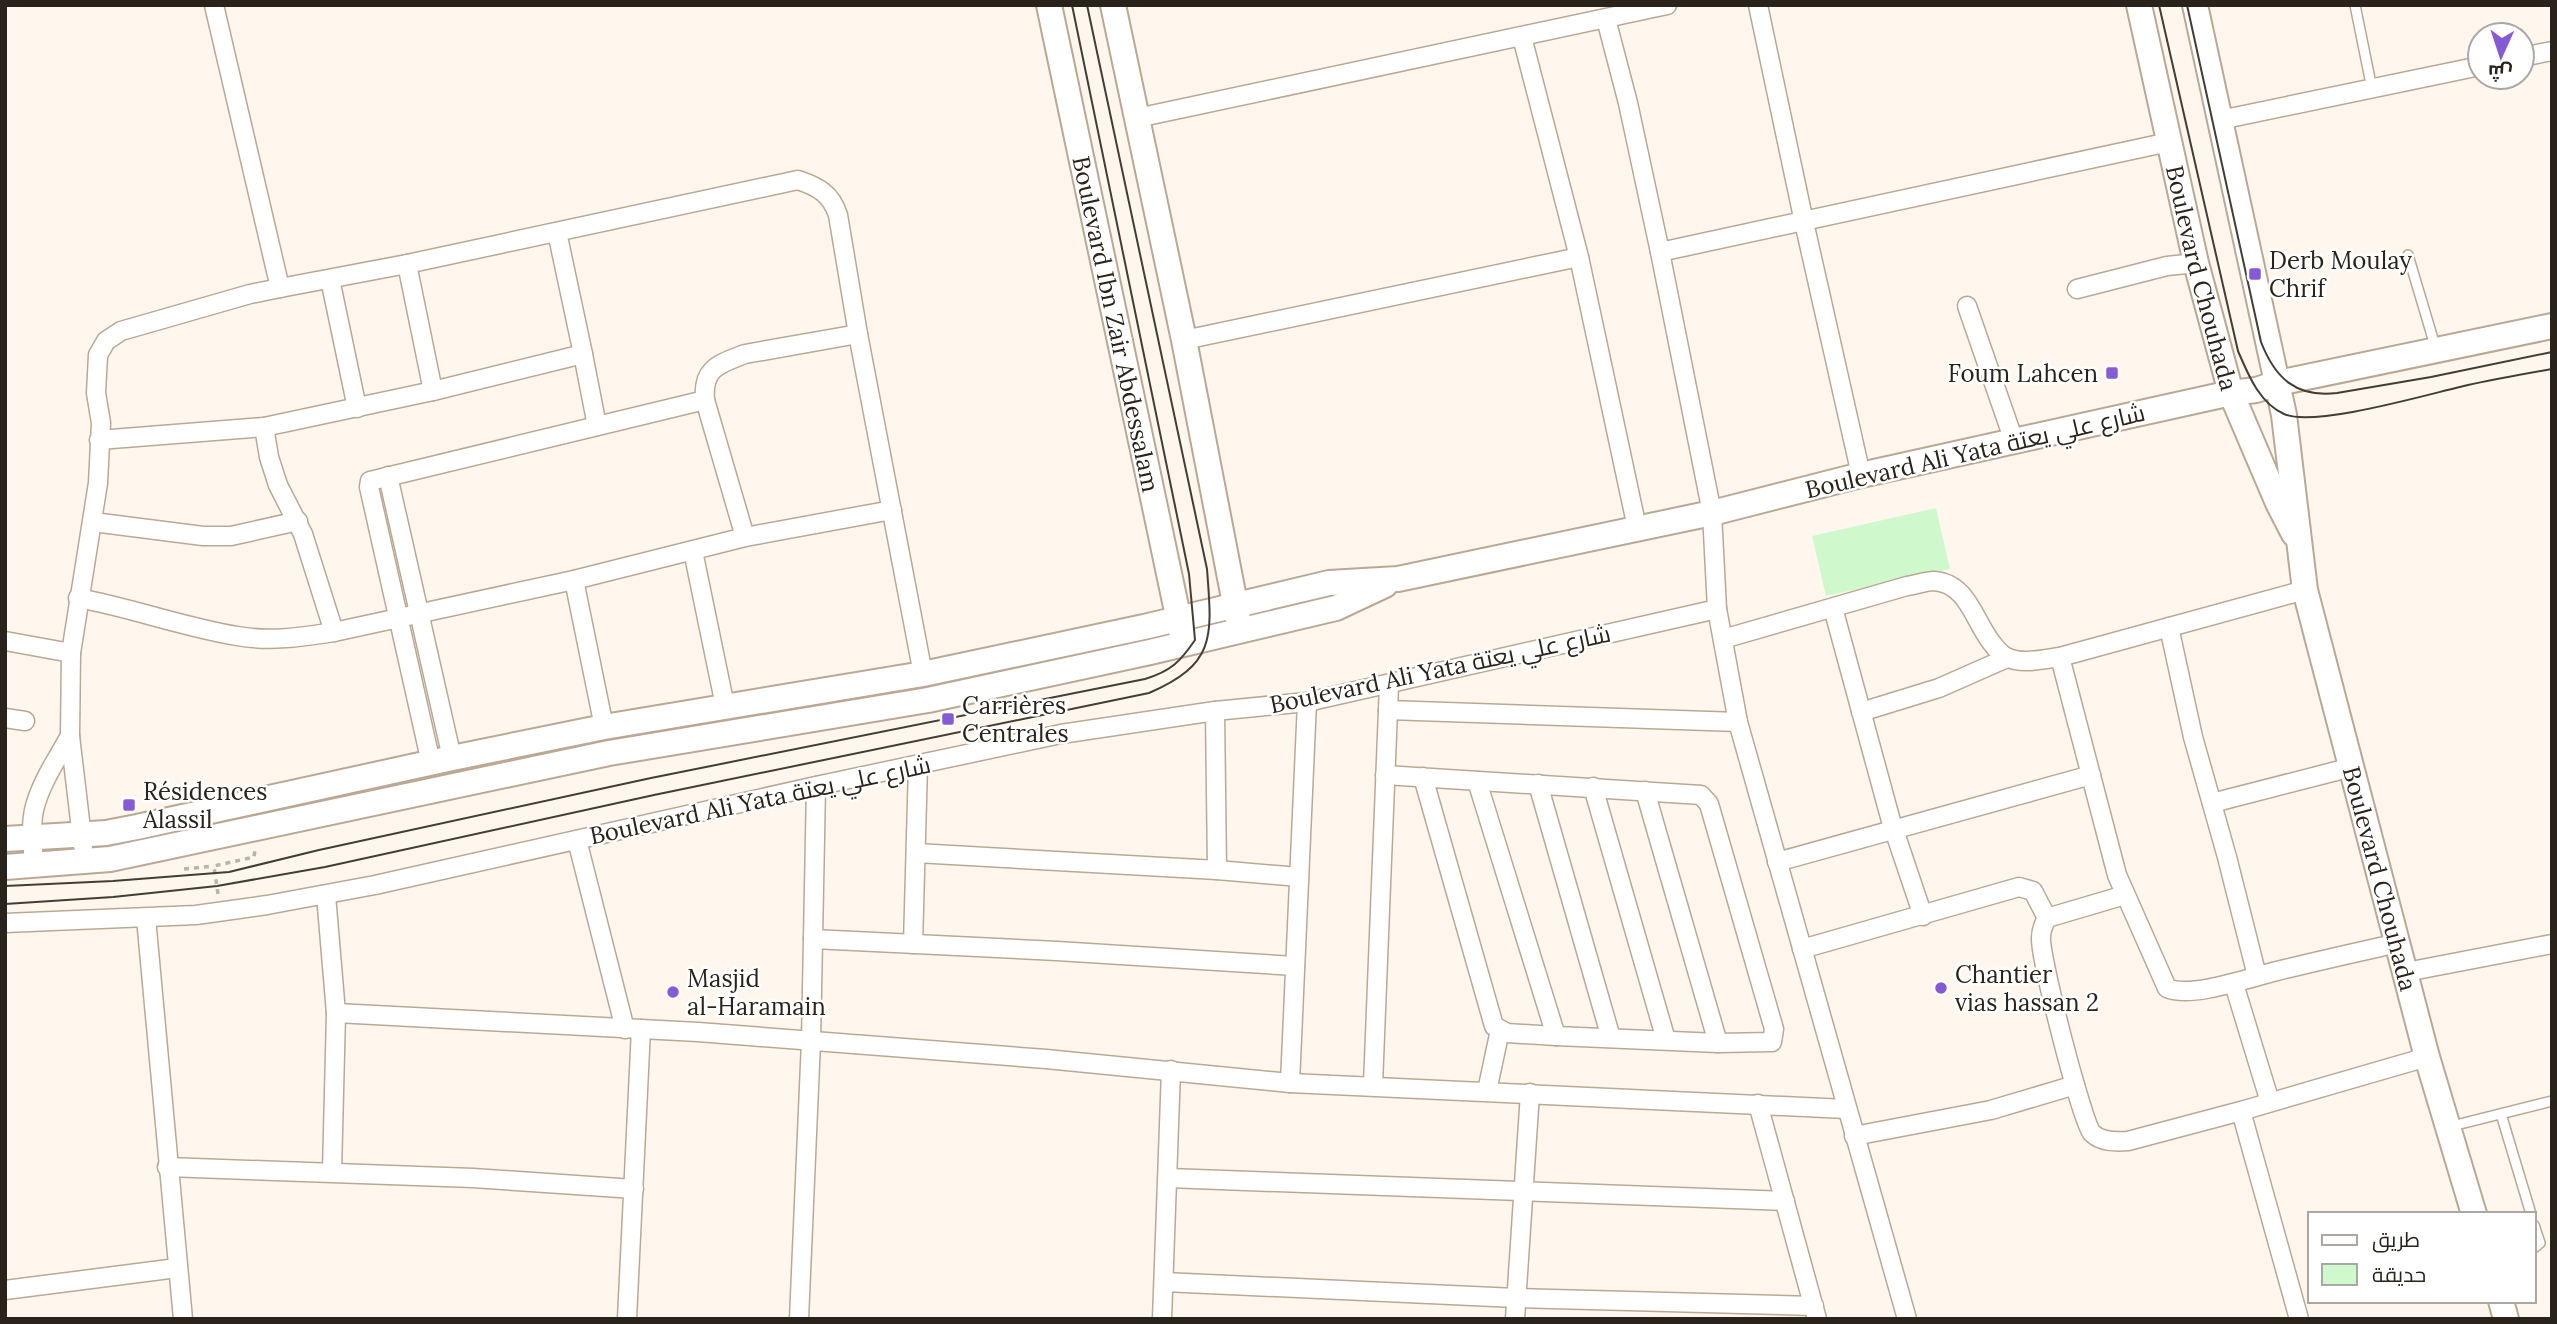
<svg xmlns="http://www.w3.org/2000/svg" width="2557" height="1324" viewBox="0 0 2557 1324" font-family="Lora,Cairo,serif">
<rect width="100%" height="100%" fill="#fff7ee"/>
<polygon fill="#d0f8cd" points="1936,508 1950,569 1826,596 1812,536"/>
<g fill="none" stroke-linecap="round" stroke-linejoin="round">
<g stroke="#bba894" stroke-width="12">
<g id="lane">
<polyline points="2355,5 2372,89"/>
<polyline points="2408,255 2436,349"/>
<polyline points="2501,1114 2531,1214"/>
<polyline points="2448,1127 2552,1101"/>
<polyline points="2534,1225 2540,1243 2534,1248"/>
</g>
</g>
<g stroke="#bba894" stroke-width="21">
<g id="street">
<polyline points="1758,5 1804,222 1861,475"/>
<polyline points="1606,19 1628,103 1660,252 1712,513 1717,609 1738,722 1907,1319"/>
<polyline points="1522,37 1579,257 1637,528"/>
<polyline points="2522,57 2552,51"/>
<polyline points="1137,118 1667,5"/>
<polyline points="2220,120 2480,66"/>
<polyline points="1660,252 2169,142"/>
<polyline points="407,264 433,391"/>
<polyline points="330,279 357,408"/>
<path d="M280 288 407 264 798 180C819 187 831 194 838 215L858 334 923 674"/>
<polyline points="2077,289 2167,266 2196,263"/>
<polyline points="1967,306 2014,441"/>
<polyline points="1184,340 1579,257"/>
<polyline points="583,354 597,426"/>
<polyline points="264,427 269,457 278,485 303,534 334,632"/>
<polyline points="99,440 264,427 433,391 583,354 557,232"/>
<polyline points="388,476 452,758"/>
<polyline points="93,522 203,536 231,536 298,521"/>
<path d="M745 537 705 400C702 368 719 364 745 354L858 334"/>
<polyline points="693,551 725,706"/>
<polyline points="574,580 604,727"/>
<path d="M78 598C132 608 183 627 237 636 270 642 302 637 334 632L574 580 745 537 892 510"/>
<polyline points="1833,608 1891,821 1923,916"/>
<polyline points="2169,627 2193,737 2227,857 2257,976"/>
<path d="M1723 639 1907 586C1916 585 1926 581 1934 581 1967 583 1974 620 1991 642 1995 647 2000 654 2006 657 2022 665 2044 659 2060 657L2305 590"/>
<polyline points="5,641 71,653"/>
<path d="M2060 657 2117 875 2167 988C2191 999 2252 977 2277 971 2317 961 2358 952 2398 943"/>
<polyline points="1388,710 1738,722"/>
<polyline points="1215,711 1217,870"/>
<polyline points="1861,712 1939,688 2007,658"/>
<polyline points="5,718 25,721"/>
<polyline points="431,763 369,487 370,481 705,400"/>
<polyline points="1385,775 1701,795 1709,804 1774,1029 1772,1042 1718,1043 1556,1036 1507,1033 1494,1026 1423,777"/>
<polyline points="1477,781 1556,1036"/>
<polyline points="1538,784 1611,1038"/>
<polyline points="1593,787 1666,1040"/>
<polyline points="1645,791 1718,1043"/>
<polyline points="2212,803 2352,767"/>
<polyline points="577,840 625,1029"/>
<polyline points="83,846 70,736 71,653 98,483 101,423 96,393 98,355 106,341 121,331 250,294 280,288 214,5"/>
<polyline points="916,853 1217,870 1299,877"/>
<polyline points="1777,862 2091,775"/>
<path d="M34 865C33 847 30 828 34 810 40 784 57 759 70 736"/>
<polyline points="326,895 336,1013 332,1172"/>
<path d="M2125 895 2047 918C2043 925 2041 930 2041 938 2040 958 2082 1122 2092 1133 2101 1142 2115 1142 2128 1141L2241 1111 2427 1057"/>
<polyline points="146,918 183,1319"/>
<polyline points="5,923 196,915 267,905 375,885 816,786 1061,734 1215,711 1307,702 1717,609"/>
<polyline points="813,939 1057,951 1295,966"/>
<polyline points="913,944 918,765"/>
<polyline points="1802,949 2019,887 2033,891 2047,918"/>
<polyline points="2406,972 2552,944"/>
<polyline points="2234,984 2270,1102"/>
<polyline points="336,1013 698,1032 1046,1059 1290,1083 1846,1109"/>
<polyline points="1290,1083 1307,702"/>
<polyline points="1373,1085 1389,685"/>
<polyline points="1487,1091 1500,1030"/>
<polyline points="1758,1104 1817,1319"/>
<polyline points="2241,1111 2299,1319"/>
<polyline points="1854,1136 1991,1110 2075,1085"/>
<polyline points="167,1167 473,1178 634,1189"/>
<polyline points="1168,1178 1785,1201"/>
<polyline points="1164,1282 1516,1298 1814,1306"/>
<polyline points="5,1290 177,1268"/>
<polyline points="627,1319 641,1029"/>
<polyline points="799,1319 811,1041 816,786"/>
<polyline points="1162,1319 1171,1070"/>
<polyline points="1515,1319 1530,1093"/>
</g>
</g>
<g stroke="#bba894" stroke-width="28">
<g id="secondary">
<path id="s1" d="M1049 5 1182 635"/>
<polyline points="1113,5 1184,340 1238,619"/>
<path id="s2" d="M2139 5 2196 263 2231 393 2278 503 2294 534"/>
<path id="s3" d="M2195 5 2284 415 2305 590 2427 1057 2474 1214"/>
<polyline points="5,839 106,833 137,827 452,758 604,727 923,674 1144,627 1329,583 1398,579 1712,513 1861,475 2231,393 2256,390 2278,383 2552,326"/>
<polyline points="5,867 110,859 609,753 928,700 1150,652 1336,608 1385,585"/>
<polyline points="2501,1301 2506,1319"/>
</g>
</g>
<g stroke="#bcb4ac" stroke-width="3.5" stroke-dasharray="5 5" stroke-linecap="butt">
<polyline points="184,869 214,866"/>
<polyline points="218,894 214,866 254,857 255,850"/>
</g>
<use href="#lane" stroke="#fff" stroke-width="9"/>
<use href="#street" stroke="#fff" stroke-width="18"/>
<use href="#secondary" stroke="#fff" stroke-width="24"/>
<g stroke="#443d35" stroke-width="2">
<path d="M2159 5 2238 351C2248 374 2259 403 2284 414 2314 428 2432 393 2468 385 2495 379 2524 374 2552 369"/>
<path d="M2187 5 2261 342C2275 378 2296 398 2337 393L2431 377 2552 352"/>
<path d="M5 886 113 881 229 872 319 850 651 778 1145 679C1171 671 1180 662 1195 640L1189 574 1072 5"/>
<path d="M5 904 113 897 217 886 325 867 654 795 1149 693C1217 664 1212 635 1207 569L1087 5"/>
</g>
</g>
<g fill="#845bd5" stroke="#fff" stroke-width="2.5">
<rect x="2248" y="267" width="14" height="14" rx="3.5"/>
<rect x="2105" y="366" width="14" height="14" rx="3.5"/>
<rect x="941" y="712" width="14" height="14" rx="3.5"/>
<rect x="122" y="798" width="14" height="14" rx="3.5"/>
<circle cx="1941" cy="988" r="7"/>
<circle cx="673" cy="992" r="7"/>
</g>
<g text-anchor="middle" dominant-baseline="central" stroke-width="5" stroke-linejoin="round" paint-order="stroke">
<g font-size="24" fill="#2a231b" stroke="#fff" text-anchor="start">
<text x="2269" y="260">Derb Moulay<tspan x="2269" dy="28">Chrif</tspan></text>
<text x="2098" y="373" text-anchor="end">Foum Lahcen</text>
<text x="962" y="705">Carrières<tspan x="962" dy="28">Centrales</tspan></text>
<text x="143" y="791">Résidences<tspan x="143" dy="28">Alassil</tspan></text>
<text x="1955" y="974">Chantier<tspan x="1955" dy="28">vias hassan 2</tspan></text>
<text x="687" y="978">Masjid<tspan x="687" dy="28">al-Haramain</tspan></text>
</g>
<g font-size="24" fill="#2a231b" stroke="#fff">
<text stroke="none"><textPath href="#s2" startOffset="280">Boulevard Chouhada</textPath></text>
<text stroke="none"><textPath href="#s1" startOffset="326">Boulevard Ibn Zair Abdessalam</textPath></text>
<text transform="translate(1975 451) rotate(-13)">Boulevard Ali Yata شارع علي يعتة</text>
<text transform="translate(1440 669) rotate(-12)">Boulevard Ali Yata شارع علي يعتة</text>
<text transform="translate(760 800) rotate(-12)">Boulevard Ali Yata شارع علي يعتة</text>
<text stroke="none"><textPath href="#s3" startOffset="894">Boulevard Chouhada</textPath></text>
</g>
</g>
<rect width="2557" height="1324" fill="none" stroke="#2a231b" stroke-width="14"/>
<rect x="2308" y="1212" width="228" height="91" fill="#ffffff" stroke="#aaa7a4" stroke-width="2"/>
<rect x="2322" y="1235" width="35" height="10" fill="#ffffff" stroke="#aaa7a4" stroke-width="2"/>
<text x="2372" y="1247" font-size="21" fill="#2a231b">طريق</text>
<rect x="2322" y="1264" width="35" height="21" fill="#d0f8cd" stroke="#aaa7a4" stroke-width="2"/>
<text x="2372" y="1282" font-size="21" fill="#2a231b">حديقة</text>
<g transform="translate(2501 56) rotate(183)"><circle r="33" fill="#ffffff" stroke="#aaa7a4" stroke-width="2"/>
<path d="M0-5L12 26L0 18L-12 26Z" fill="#845bd5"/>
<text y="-10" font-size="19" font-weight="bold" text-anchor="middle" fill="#2a231b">ش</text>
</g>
</svg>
